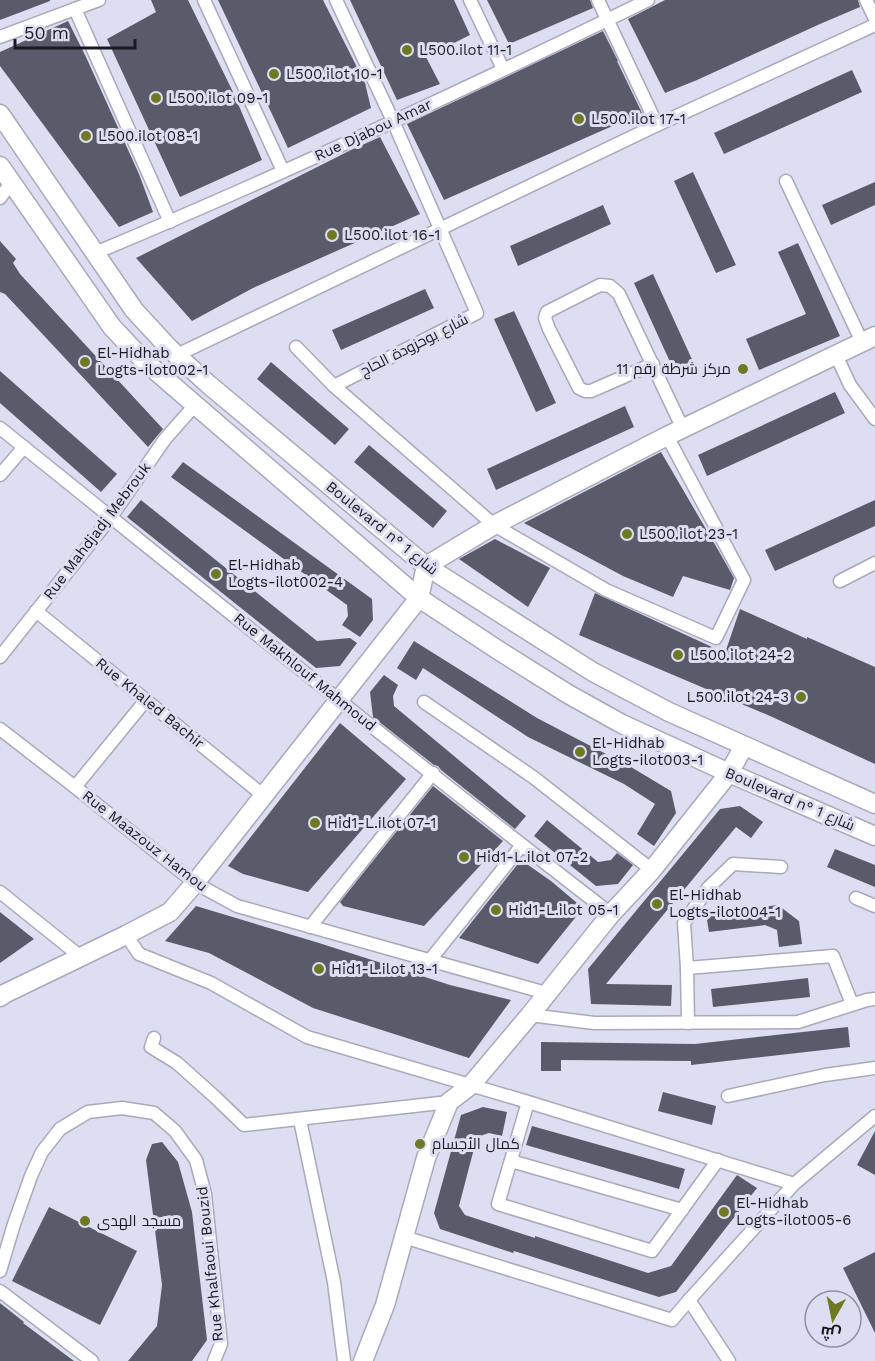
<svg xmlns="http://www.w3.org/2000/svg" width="875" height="1361" viewBox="0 0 875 1361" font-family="'Work Sans',Cairo,sans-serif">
<rect width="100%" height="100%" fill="#dddef1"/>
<g fill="#5a5b6a">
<polygon points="0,0 50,0 50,1 0,20"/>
<polygon points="151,0 188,0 233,92 262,160 180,197 107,39 156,12"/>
<polygon points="218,0 323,0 365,83 371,108 288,148"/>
<polygon points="350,0 454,0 470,35 426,57 440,84 397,100"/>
<polygon points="487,0 590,0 593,8 509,44"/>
<polygon points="665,0 858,0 860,7 820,24 697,80 665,93 628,19"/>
<polygon points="68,21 86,57 139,174 153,212 119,227 0,66 0,52"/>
<polygon points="603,31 618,61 617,61 642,113 444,200 407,124"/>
<polygon points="852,70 862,92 724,154 714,133"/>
<polygon points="380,137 420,214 253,288 192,321 136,258 351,150"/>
<polygon points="693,172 736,265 716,273 674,181"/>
<polygon points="875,182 875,205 831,225 822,205"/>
<polygon points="603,205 611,224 518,266 510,246"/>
<polygon points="0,241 16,259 13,263 20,274 163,429 148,447 5,294 0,292"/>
<polygon points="798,243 840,336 759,370 746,339 806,314 778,252"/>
<polygon points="653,274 695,366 676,375 634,283"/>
<polygon points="425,289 434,308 341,350 332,330"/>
<polygon points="514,311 556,403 536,412 494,319"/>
<polygon points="271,362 349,429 335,445 257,379"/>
<polygon points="0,371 117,474 101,492 0,403"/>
<polygon points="835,392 845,413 707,476 698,455"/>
<polygon points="625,406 634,427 496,490 487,469"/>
<polygon points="369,445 447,511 433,528 354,462"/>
<polygon points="661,452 717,548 734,578 730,590 683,576 673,597 623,576 524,523"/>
<polygon points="183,462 372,599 373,620 360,637 342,625 348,616 347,605 171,477"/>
<polygon points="141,500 317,641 350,638 357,643 340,666 316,668 127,517"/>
<polygon points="875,500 875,526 775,571 765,550"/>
<polygon points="495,539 550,568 528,607 459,559"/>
<polygon points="595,593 725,653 740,609 807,639 807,637 875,667 875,764 770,716 579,635"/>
<polygon points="414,641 537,718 631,767 671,791 676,813 654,846 637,834 655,804 624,784 528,737 423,668 416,680 397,668"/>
<polygon points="384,675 398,685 393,696 394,706 526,816 515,829 441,770 438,766 434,765 373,717 370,692"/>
<polygon points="340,723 406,779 308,892 243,874 228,866"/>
<polygon points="433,786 503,841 424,926 343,906 340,902"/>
<polygon points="740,806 763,822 751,838 736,827 606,984 672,985 671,1006 591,1004 588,969 720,809"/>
<polygon points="547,820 598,862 611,860 617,853 633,865 618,884 596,886 534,836"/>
<polygon points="835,849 875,865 875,887 827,867"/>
<polygon points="521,860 551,881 583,908 538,964 459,938"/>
<polygon points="778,905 799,921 802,944 779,947 777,930 765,925 709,932 706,914"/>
<polygon points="196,906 319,943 450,985 511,1000 469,1058 313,1008 209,953 165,941"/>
<polygon points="0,912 34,939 0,963"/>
<polygon points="808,978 810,997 713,1007 711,989"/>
<polygon points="848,1027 850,1047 691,1065 691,1061 561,1060 561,1071 541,1071 541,1042 695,1044"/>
<polygon points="663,1092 716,1106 712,1125 658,1111"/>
<polygon points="483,1107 507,1112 502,1136 489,1133 477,1137 459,1206 465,1215 535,1238 535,1236 648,1273 671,1266 737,1175 757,1188 676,1292 659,1297 514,1251 513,1253 440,1229 434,1213 461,1115"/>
<polygon points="532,1126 685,1169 679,1189 526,1145"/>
<polygon points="875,1131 875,1175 857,1165"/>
<polygon points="162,1142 178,1162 192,1212 207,1340 192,1361 128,1361 157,1326 162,1285 146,1160 152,1144"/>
<polygon points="49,1207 137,1251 100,1325 12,1281"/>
<polygon points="875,1252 875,1333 843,1268"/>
<polygon points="0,1303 24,1322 23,1323 74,1361 0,1361"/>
</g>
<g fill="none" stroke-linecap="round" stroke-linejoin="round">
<g stroke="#a8a9bb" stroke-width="15">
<g id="street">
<polyline points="204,0 283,171"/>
<polyline points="470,0 503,69"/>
<polyline points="598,0 657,125"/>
<polyline points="866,0 875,19"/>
<polyline points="75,9 170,222"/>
<polyline points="0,37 99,0"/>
<polyline points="786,181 862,342"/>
<polyline points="0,198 11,183"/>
<path d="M95 253C282 175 466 89 648 0"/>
<polyline points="296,347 334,386 494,525 606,590 716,638 744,580 667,436"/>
<polyline points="177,355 657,125 875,25"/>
<polyline points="836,355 850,385 875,419"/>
<polyline points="653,364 591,391 585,391 579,388 549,329 545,318 547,312 600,285 610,286 619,294 683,429"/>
<polyline points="334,386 477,313 393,121 336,0"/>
<path d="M0 428C203 591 405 755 611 914"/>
<polyline points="0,475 24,447"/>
<polyline points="840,581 875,563"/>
<polyline points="36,611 264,796"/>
<polyline points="0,657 111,517 165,439 195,405"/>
<polyline points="424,702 533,777 652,870"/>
<polyline points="0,729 75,787 195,883 237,906 546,993"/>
<polyline points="75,787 146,700"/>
<polyline points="0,892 81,957"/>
<polyline points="856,898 875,906"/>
<polyline points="310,927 433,773"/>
<polyline points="126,935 139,954 211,983 307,1037 528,1102 794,1184 689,1300 672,1320 404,1237"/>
<polyline points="430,960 522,845"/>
<polyline points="687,968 684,923 708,888 733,864 781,867"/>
<polyline points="530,1015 594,1023 798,1022 867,1000 875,999"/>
<polyline points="688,1023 687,968 833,956 852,1004"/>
<polyline points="154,1038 151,1047 177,1063 215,1097 244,1125 449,1102"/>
<polyline points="728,1096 825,1075 875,1068"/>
<polyline points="528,1102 498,1204 652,1251 718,1160"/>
<polyline points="300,1120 334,1282 344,1361"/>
<polyline points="511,1161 682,1210"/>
<polyline points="794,1184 875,1116"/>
<polyline points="0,1271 14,1224 31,1176 42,1152 60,1129 88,1112 122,1108 154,1113 175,1131 196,1160 205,1194 221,1344 214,1361"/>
<polyline points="0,1291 92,1361"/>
<polyline points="689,1300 729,1361"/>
</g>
</g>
<g stroke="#a8a9bb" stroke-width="21">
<g id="secondary">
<polyline points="0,114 134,310 169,348 208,384 426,566 593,672 669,712 875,804"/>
<polyline points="0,166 112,327 142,359 419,598 498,650 568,694 622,724 729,773 875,836"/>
<polyline points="0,997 4,994 126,935 170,912 195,883 419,598 426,566 494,525 667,436 875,336"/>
<polyline points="363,1361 385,1305 426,1158 449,1102 471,1085 530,1015 611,914 652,870 729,773 744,746"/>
</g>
</g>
<use href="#street" stroke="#fff" stroke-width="12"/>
<use href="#secondary" stroke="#fff" stroke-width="18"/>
</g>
<g fill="#6f7924" stroke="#dddef1" stroke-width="2">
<circle cx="407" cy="50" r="6"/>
<circle cx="274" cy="74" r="6"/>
<circle cx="156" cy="98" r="6"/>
<circle cx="579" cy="119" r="6"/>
<circle cx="86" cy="136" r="6"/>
<circle cx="332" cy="235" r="6"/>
<circle cx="85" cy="362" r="6"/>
<circle cx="743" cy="369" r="6"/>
<circle cx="627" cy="534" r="6"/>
<circle cx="216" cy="574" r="6"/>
<circle cx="678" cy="655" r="6"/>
<circle cx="801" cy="697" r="6"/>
<circle cx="580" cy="752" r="6"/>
<circle cx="315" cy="823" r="6"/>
<circle cx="464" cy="857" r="6"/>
<circle cx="657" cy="904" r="6"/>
<circle cx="496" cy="910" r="6"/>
<circle cx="319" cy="969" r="6"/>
<circle cx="420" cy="1144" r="6"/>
<circle cx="724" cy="1212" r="6"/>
<circle cx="85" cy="1221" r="6"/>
</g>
<g text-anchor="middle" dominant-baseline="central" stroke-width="6" stroke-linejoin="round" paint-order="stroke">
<g font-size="15" fill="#191a20" stroke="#dddef1" text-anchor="start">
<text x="419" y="50">L500.ilot 11-1</text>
<text x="286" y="74">L500.ilot 10-1</text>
<text x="168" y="98">L500.ilot 09-1</text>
<text x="591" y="119">L500.ilot 17-1</text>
<text x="98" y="136">L500.ilot 08-1</text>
<text x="344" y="235">L500.ilot 16-1</text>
<text x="97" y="353">El-Hidhab<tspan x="97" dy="17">Logts-ilot002-1</tspan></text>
<text x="731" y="369" text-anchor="end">مركز شرطة رقم 11</text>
<text x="639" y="534">L500.ilot 23-1</text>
<text x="228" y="565">El-Hidhab<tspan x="228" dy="17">Logts-ilot002-4</tspan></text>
<text x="690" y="655">L500.ilot 24-2</text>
<text x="789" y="697" text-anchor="end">L500.ilot 24-3</text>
<text x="592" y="743">El-Hidhab<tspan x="592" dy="17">Logts-ilot003-1</tspan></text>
<text x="327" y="823">Hid1-L.ilot 07-1</text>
<text x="476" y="857">Hid1-L.ilot 07-2</text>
<text x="669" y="895">El-Hidhab<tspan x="669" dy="17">Logts-ilot004-1</tspan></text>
<text x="508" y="910">Hid1-L.ilot 05-1</text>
<text x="331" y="969">Hid1-L.ilot 13-1</text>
<text x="432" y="1144">كمال الأجسام</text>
<text x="736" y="1203">El-Hidhab<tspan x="736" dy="17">Logts-ilot005-6</tspan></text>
<text x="97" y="1221">مسجد الهدى</text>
</g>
<g font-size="15" fill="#191a20" stroke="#dddef1">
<text transform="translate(373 130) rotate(-25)">Rue Djabou Amar</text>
<text transform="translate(414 345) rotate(-27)">شارع بوحزودة الحاج</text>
<text transform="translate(382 528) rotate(39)">Boulevard n° شارع 1</text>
<text transform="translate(97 531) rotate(-53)">Rue Mahdjadj Mebrouk</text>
<text transform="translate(305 672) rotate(39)">Rue Makhlouf Mahmoud</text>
<text transform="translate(150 703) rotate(39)">Rue Khaled Bachir</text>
<text transform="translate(790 799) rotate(23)">Boulevard n° شارع 1</text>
<text transform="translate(145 841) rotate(38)">Rue Maazouz Hamou</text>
<text transform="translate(210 1264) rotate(-96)">Rue Khalfaoui Bouzid</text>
</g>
</g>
<g transform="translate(833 1319) rotate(189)"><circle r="28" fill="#dddef1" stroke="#8f909d" stroke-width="1.5"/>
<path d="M0-4.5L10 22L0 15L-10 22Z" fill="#6f7924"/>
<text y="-9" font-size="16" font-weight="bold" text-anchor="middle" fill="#191a20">ش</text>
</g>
<path d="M15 39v9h120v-9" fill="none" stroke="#191a20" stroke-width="3"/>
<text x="24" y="39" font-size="18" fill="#191a20" stroke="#dddef1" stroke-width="4.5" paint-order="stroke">50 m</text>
</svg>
